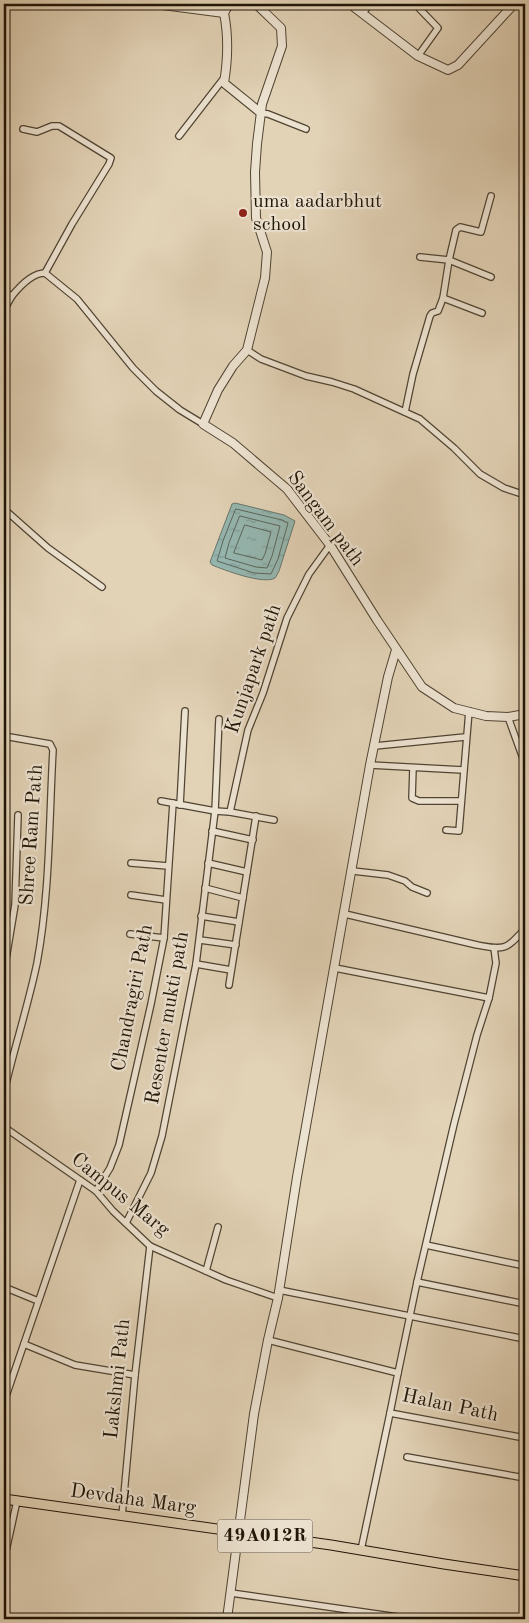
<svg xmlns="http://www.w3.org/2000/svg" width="529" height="1623" viewBox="0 0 529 1623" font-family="'Old Standard TT',serif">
<defs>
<pattern id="water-ripples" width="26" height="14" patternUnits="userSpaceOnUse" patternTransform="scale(1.25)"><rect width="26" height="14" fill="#95b7b1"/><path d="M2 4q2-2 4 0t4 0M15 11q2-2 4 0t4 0" fill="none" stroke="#809c97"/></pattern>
</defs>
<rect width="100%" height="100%" fill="#e2d2b6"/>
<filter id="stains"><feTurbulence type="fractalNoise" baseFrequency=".004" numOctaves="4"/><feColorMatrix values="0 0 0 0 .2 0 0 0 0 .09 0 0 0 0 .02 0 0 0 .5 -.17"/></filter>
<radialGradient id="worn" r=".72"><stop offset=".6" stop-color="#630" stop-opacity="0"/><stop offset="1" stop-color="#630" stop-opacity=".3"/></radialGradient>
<path fill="url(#water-ripples)" stroke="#66766d" d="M235 503 284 515 295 521 279 571C277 574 277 576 275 578 264 585 224 570 212 565L210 562 232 504Z"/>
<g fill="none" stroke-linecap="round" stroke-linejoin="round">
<g stroke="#5a665c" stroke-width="1">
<polygon points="236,509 282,520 288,523 278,559 271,574 254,573 217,561 223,541"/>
<polygon points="240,516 280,526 272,556 267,568 256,567 225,558 229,543"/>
<polygon points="245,525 271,532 265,554 262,560 234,553"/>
</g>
<g stroke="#504432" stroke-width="8">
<g id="minor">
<polyline points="415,4 438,28 418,56"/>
<polyline points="362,14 370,4"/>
<polyline points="261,113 268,114 306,129"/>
<polyline points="23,129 37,132 52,126 59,126 111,158 109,164 72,224 45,273"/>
<polyline points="179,136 224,78"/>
<polyline points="420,257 449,260 491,277"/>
<path d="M4 292 12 296C20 286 32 273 45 273L77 299 133 368 156 391 180 410 203 424"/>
<polyline points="443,298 482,313"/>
<polyline points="4,310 12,296"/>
<polyline points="247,350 261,359 306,376 332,382 354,389 420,419 454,448 480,474 504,488 525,495"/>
<polyline points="405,412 413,374 430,316 432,313 438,311 443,298 449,260 456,230 460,227 481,232 491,196"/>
<polyline points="4,509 48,548 102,587"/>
<polyline points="508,717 525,764"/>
<path d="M4 736 50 744 53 750C49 821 50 893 37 963 28 1006 14 1049 4 1092"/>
<polyline points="375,746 465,737"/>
<polyline points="370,765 463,770"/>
<polyline points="413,768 412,798 419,801 461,801"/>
<polyline points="161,801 215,811 230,812 274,820"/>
<polyline points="180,805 185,711"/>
<polyline points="230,812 248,730 263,693 287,618 309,574 330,545"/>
<polyline points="446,830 459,831 469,711"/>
<polyline points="212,831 253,840"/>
<polyline points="131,863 168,866"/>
<polyline points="208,863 247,872"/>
<polyline points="353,871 388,875 405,881 412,887 427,893"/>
<polyline points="205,888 243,898"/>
<polyline points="131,895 166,900"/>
<path d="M345 914 477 945C506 950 505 950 525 929"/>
<polyline points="201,916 239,922"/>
<polyline points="130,934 164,938"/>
<polyline points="200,940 236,945"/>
<polyline points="196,964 231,970"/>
<polyline points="335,968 489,998"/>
<polyline points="4,971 15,905 18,815"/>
<polyline points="229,985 256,816"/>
<polyline points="4,1127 96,1191 113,1211 150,1246 226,1280 278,1298"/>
<polyline points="96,1191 110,1168 119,1145 151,1004 164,938 173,803"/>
<polyline points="126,1223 151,1173 162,1136 196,964 215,811 219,719"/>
<polyline points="426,1245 525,1266"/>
<polyline points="206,1271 218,1227"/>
<polyline points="417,1282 454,1124 477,1035 489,998 496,963 494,948"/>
<polyline points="4,1287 38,1301"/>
<polyline points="279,1290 525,1339"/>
<polyline points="268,1340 398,1373 390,1413 525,1438"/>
<polyline points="24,1344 75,1365 135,1375"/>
<polyline points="398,1373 417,1282 525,1304"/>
<polyline points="4,1402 80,1180"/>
<polyline points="407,1457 525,1478"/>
<polyline points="122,1516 135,1375 150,1246"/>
<polyline points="361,1550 390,1413"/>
<polyline points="4,1560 17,1501"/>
<polyline points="231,1593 412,1619"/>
</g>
</g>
<g stroke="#504432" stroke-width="10">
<g id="tertiary">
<polyline points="155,4 224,13"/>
<path d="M229 4 224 13C229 38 228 59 224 83L261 113"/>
<polyline points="256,4 281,28 282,46 262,104 257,144 255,172 256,218 267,252 265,278 247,350 233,366 218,390 203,424 233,443 287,489 330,545 377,620 422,687 454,708 486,716 508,717 525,714"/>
<polyline points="350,4 418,56 448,70 458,65 514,4"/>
<polyline points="227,1619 254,1414 268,1340 278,1298 297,1177 370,765 388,677 396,650"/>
</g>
</g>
<g stroke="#1f1406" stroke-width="11">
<polyline id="primary" points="4,1499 331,1545 444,1564 525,1576"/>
</g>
<use href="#minor" stroke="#ece2d0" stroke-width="5.5"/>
<use href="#tertiary" stroke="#ece2d0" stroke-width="8"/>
<use href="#primary" stroke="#e2d2b6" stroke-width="9"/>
</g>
<circle fill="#8f2418" stroke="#ece2d0" stroke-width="2" cx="243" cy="213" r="5"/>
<g text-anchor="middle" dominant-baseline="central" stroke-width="4.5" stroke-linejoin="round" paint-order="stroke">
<rect fill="#ece2d0" stroke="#5c5243" stroke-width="1" x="217.5" y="1519.5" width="95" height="33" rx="4"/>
<g font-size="19" font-weight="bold" fill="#1f1406">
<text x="265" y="1536">49A012R</text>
</g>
<g font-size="20" fill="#1f1406" stroke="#ece2d0" text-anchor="start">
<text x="253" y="202">uma aadarbhut<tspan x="253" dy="23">school</tspan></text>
</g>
<g font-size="20" fill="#1f1406" stroke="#ece2d0">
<text transform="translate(325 519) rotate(53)">Sangam path</text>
<text transform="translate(254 669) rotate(-71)">Kunjapark path</text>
<text transform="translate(32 835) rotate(-86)">Shree Ram Path</text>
<text transform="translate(133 998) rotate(-79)">Chandragiri Path</text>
<text transform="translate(168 1018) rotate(-80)">Resenter mukti path</text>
<text transform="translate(120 1195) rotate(39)">Campus Marg</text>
<text transform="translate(118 1379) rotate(-84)">Lakshmi Path</text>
<text transform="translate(450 1406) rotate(12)">Halan Path</text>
<text transform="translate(133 1500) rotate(8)">Devdaha Marg</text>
</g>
</g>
<rect width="529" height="1623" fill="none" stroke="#e2d2b6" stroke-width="20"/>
<rect x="5" y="5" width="519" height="1613" fill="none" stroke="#1f1406" stroke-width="2.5"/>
<rect x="10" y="10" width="509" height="1603" fill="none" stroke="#1f1406"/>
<rect width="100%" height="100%" filter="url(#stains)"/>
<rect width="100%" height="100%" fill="url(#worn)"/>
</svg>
